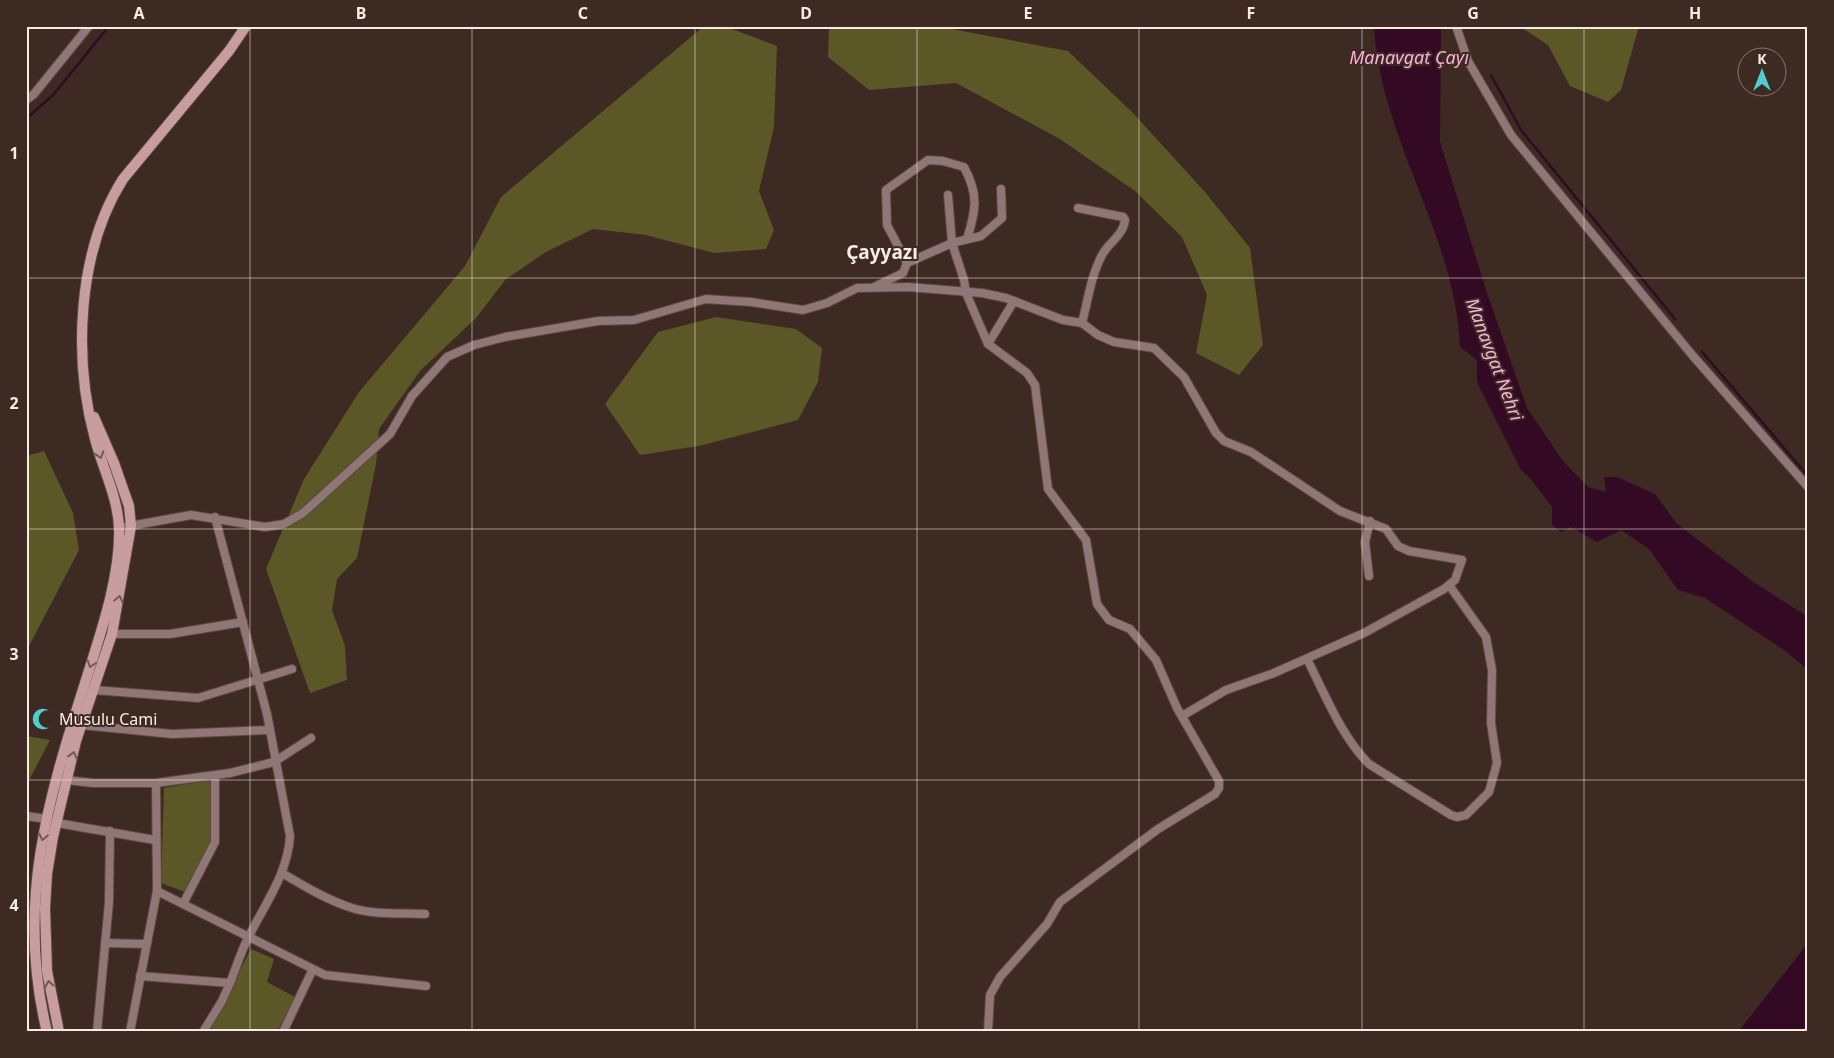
<svg xmlns="http://www.w3.org/2000/svg" width="1834" height="1058" viewBox="0 0 1834 1058" font-family="'Noto Sans',sans-serif">
<rect width="100%" height="100%" fill="#3d2a22"/>
<g fill="#5b5727">
<polygon points="704,26 724,26 777,46 774,127 759,191 774,230 766,249 714,253 646,235 593,229 546,252 506,279 476,318 420,371 379,429 376,464 357,558 337,579 332,610 345,646 347,680 310,693 266,569 304,479 359,392 465,266 501,197"/>
<polygon points="829,26 936,26 1068,51 1133,113 1205,192 1250,248 1263,345 1239,375 1196,353 1207,295 1182,237 1135,191 1060,139 956,83 869,90 828,57"/>
<polygon points="1519,26 1639,26 1621,90 1608,102 1570,86 1548,45"/>
<polygon points="716,317 796,329 822,348 818,382 798,420 699,446 640,455 605,404 658,332"/>
<polygon points="44,451 73,513 79,550 26,652 26,456"/>
<polygon points="26,736 50,740 26,786"/>
<polygon points="209,780 211,788 212,842 185,892 161,883 164,788"/>
<polygon points="251,949 274,959 267,982 295,997 277,1032 207,1032"/>
</g>
<g fill="#330924">
<path d="M1374 26H1438L1441 31 1440 142 1487 293 1527 408 1563 461 1588 487 1606 492 1604 477H1617L1655 494 1676 523 1752 581 1808 617V670L1784 650 1705 598 1678 590 1649 549 1621 530 1597 542 1571 527 1561 532 1552 525V507L1531 479 1521 470 1477 382V360L1460 347C1456 235 1380 139 1374 26Z"/>
<polygon points="1808,943 1808,1023 1800,1032 1738,1032"/>
</g>
<g fill="none" stroke-linecap="round" stroke-linejoin="round">
<g stroke="#330924" stroke-width="2.5">
<polyline points="1491,75 1521,130 1675,319"/>
<polyline points="26,119 54,94 109,26"/>
<polyline points="1702,352 1808,476"/>
</g>
<g stroke="#5b4941" stroke-width="10">
<g id="street">
<polyline points="1456,26 1468,61 1511,135 1693,356 1808,487"/>
<polyline points="26,100 34,94 89,26"/>
<polyline points="948,195 952,243 964,280 966,293 988,344 1027,373 1035,385 1048,489 1086,540 1097,604 1109,620 1130,629 1156,660 1177,708 1219,781 1219,788 1215,794 1158,829 1060,902 1047,924 1000,977 990,995 988,1032"/>
<path d="M907 263 887 225 886 190 928 160 943 161 964 167C979 195 976 210 967 239"/>
<polyline points="874,287 903,273 907,263 952,243 981,236 1002,218 1001,189"/>
<polyline points="1082,323 1098,335 1114,342 1154,348 1184,377 1216,433 1224,441 1251,452 1340,511 1386,529 1398,546 1409,551 1462,560 1455,580 1444,589 1364,633 1274,673 1226,690 1182,716"/>
<polyline points="988,344 1014,301"/>
<path d="M215 517 267 714 290 836C288 873 265 904 249 936 241 951 236 968 230 983"/>
<path d="M119 528 191 515 265 527 284 524 303 513 390 434 412 396 447 357 474 345 505 337 598 321 634 320 706 299 751 302 803 310 827 303 857 288 908 287 982 293 1006 298 1063 320 1082 323C1088 300 1091 276 1102 255 1109 242 1123 236 1125 220L1123 217 1078 208"/>
<polyline points="1369,576 1365,542 1370,521"/>
<polyline points="112,634 170,634 243,622"/>
<path d="M1307 659C1325 694 1341 736 1369 764L1451 815 1457 817 1466 815 1489 792 1497 763 1491 723 1492 670 1486 637 1449 585"/>
<polyline points="94,690 198,698 292,669"/>
<polyline points="82,725 172,734 269,730"/>
<polyline points="66,780 93,783 156,783 157,891 130,1032"/>
<polyline points="156,783 230,773 274,762 311,738"/>
<polyline points="26,816 47,819"/>
<polyline points="57,823 155,840"/>
<path d="M282 873C304 886 327 900 352 908 374 915 401 913 425 914"/>
<polyline points="157,891 325,975 426,986"/>
<polyline points="183,904 215,842 215,776"/>
<polyline points="105,943 146,944"/>
<polyline points="140,976 230,983 222,1001 203,1032"/>
<polyline points="97,1032 109,902 110,831"/>
<polyline points="283,1032 312,971"/>
</g>
</g>
<g stroke="#5b4941" stroke-width="12">
<g id="secondary">
<path d="M47 1032C16 906 47 802 85 683 99 638 121 576 119 528 118 498 103 469 95 439 73 358 77 252 123 179L229 51 246 26"/>
<polyline points="59,1032 47,971 45,908 47,874 53,837 76,741 112,634 131,526 129,506 114,463 94,417"/>
</g>
</g>
<use href="#street" stroke="#907677" stroke-width="8"/>
<use href="#secondary" stroke="#c79d9f" stroke-width="10"/>
</g>
<defs><path id="oneway-chevron" d="M-2-3.5L2.5 0L-2 3.5" fill="none" stroke-width="1.6" stroke-linecap="round" stroke-linejoin="round" transform="scale(1.25)"/></defs>
<g stroke="#745854">
<use href="#oneway-chevron" transform="translate(100 455) rotate(73)"/>
<use href="#oneway-chevron" transform="translate(119 599) rotate(-78)"/>
<use href="#oneway-chevron" transform="translate(91 664) rotate(108)"/>
<use href="#oneway-chevron" transform="translate(73 755) rotate(-76)"/>
<use href="#oneway-chevron" transform="translate(43 837) rotate(101)"/>
<use href="#oneway-chevron" transform="translate(49 984) rotate(-100)"/>
</g>
<path fill="none" stroke="#f8ebe5" stroke-width="1" stroke-opacity="0.55" d="M250 26V1032M472 26V1032M695 26V1032M917 26V1032M1139 26V1032M1362 26V1032M1584 26V1032M26 278H1808M26 529H1808M26 780H1808"/>
<defs>
<g id="mosque-bare" transform="scale(1.725)"><path d="M3.5-4.9A6 6 0 1 0 3.5 4.9A5 5 0 1 1 3.5-4.9Z" fill="#52cdcd" stroke="#3d2a22" stroke-width="2.5" paint-order="stroke"/></g>
</defs>
<g fill-rule="evenodd">
<use href="#mosque-bare" x="43" y="719"/>
</g>
<g text-anchor="middle" dominant-baseline="central" stroke-width="4" stroke-linejoin="round" paint-order="stroke">
<g font-size="16" fill="#f8ebe5" stroke="#3d2a22" text-anchor="start">
<text x="59" y="719">Musulu Cami</text>
</g>
<g font-size="18" font-style="italic" fill="#fbafda" stroke="#3d2a22">
<text x="1409" y="57">Manavgat Çayı</text>
<text transform="translate(1495 359) rotate(69)">Manavgat Nehri</text>
</g>
<g font-size="19" font-weight="bold" fill="#f8ebe5" stroke="#3d2a22">
<text x="882" y="252">Çayyazı</text>
</g>
</g>
<rect width="1834" height="1058" fill="none" stroke="#3d2a22" stroke-width="55"/>
<g transform="translate(1762 72)"><circle r="24" fill="#3d2a22" stroke="#887770"/>
<path d="M0-4L9 19L0 12L-9 19Z" fill="#52cdcd"/>
<text y="-8" font-size="14" font-weight="bold" text-anchor="middle" fill="#f8ebe5">K</text>
</g>
<rect x="28" y="28" width="1778" height="1002" fill="none" stroke="#f8ebe5" stroke-width="2"/>
<g font-size="16" text-anchor="middle" font-weight="bold" fill="#f8ebe5">
<text x="139" y="19">A</text>
<text x="361" y="19">B</text>
<text x="583" y="19">C</text>
<text x="806" y="19">D</text>
<text x="1028" y="19">E</text>
<text x="1251" y="19">F</text>
<text x="1473" y="19">G</text>
<text x="1695" y="19">H</text>
<text x="14" y="159">1</text>
<text x="14" y="409">2</text>
<text x="14" y="660">3</text>
<text x="14" y="911">4</text>
</g>
</svg>
